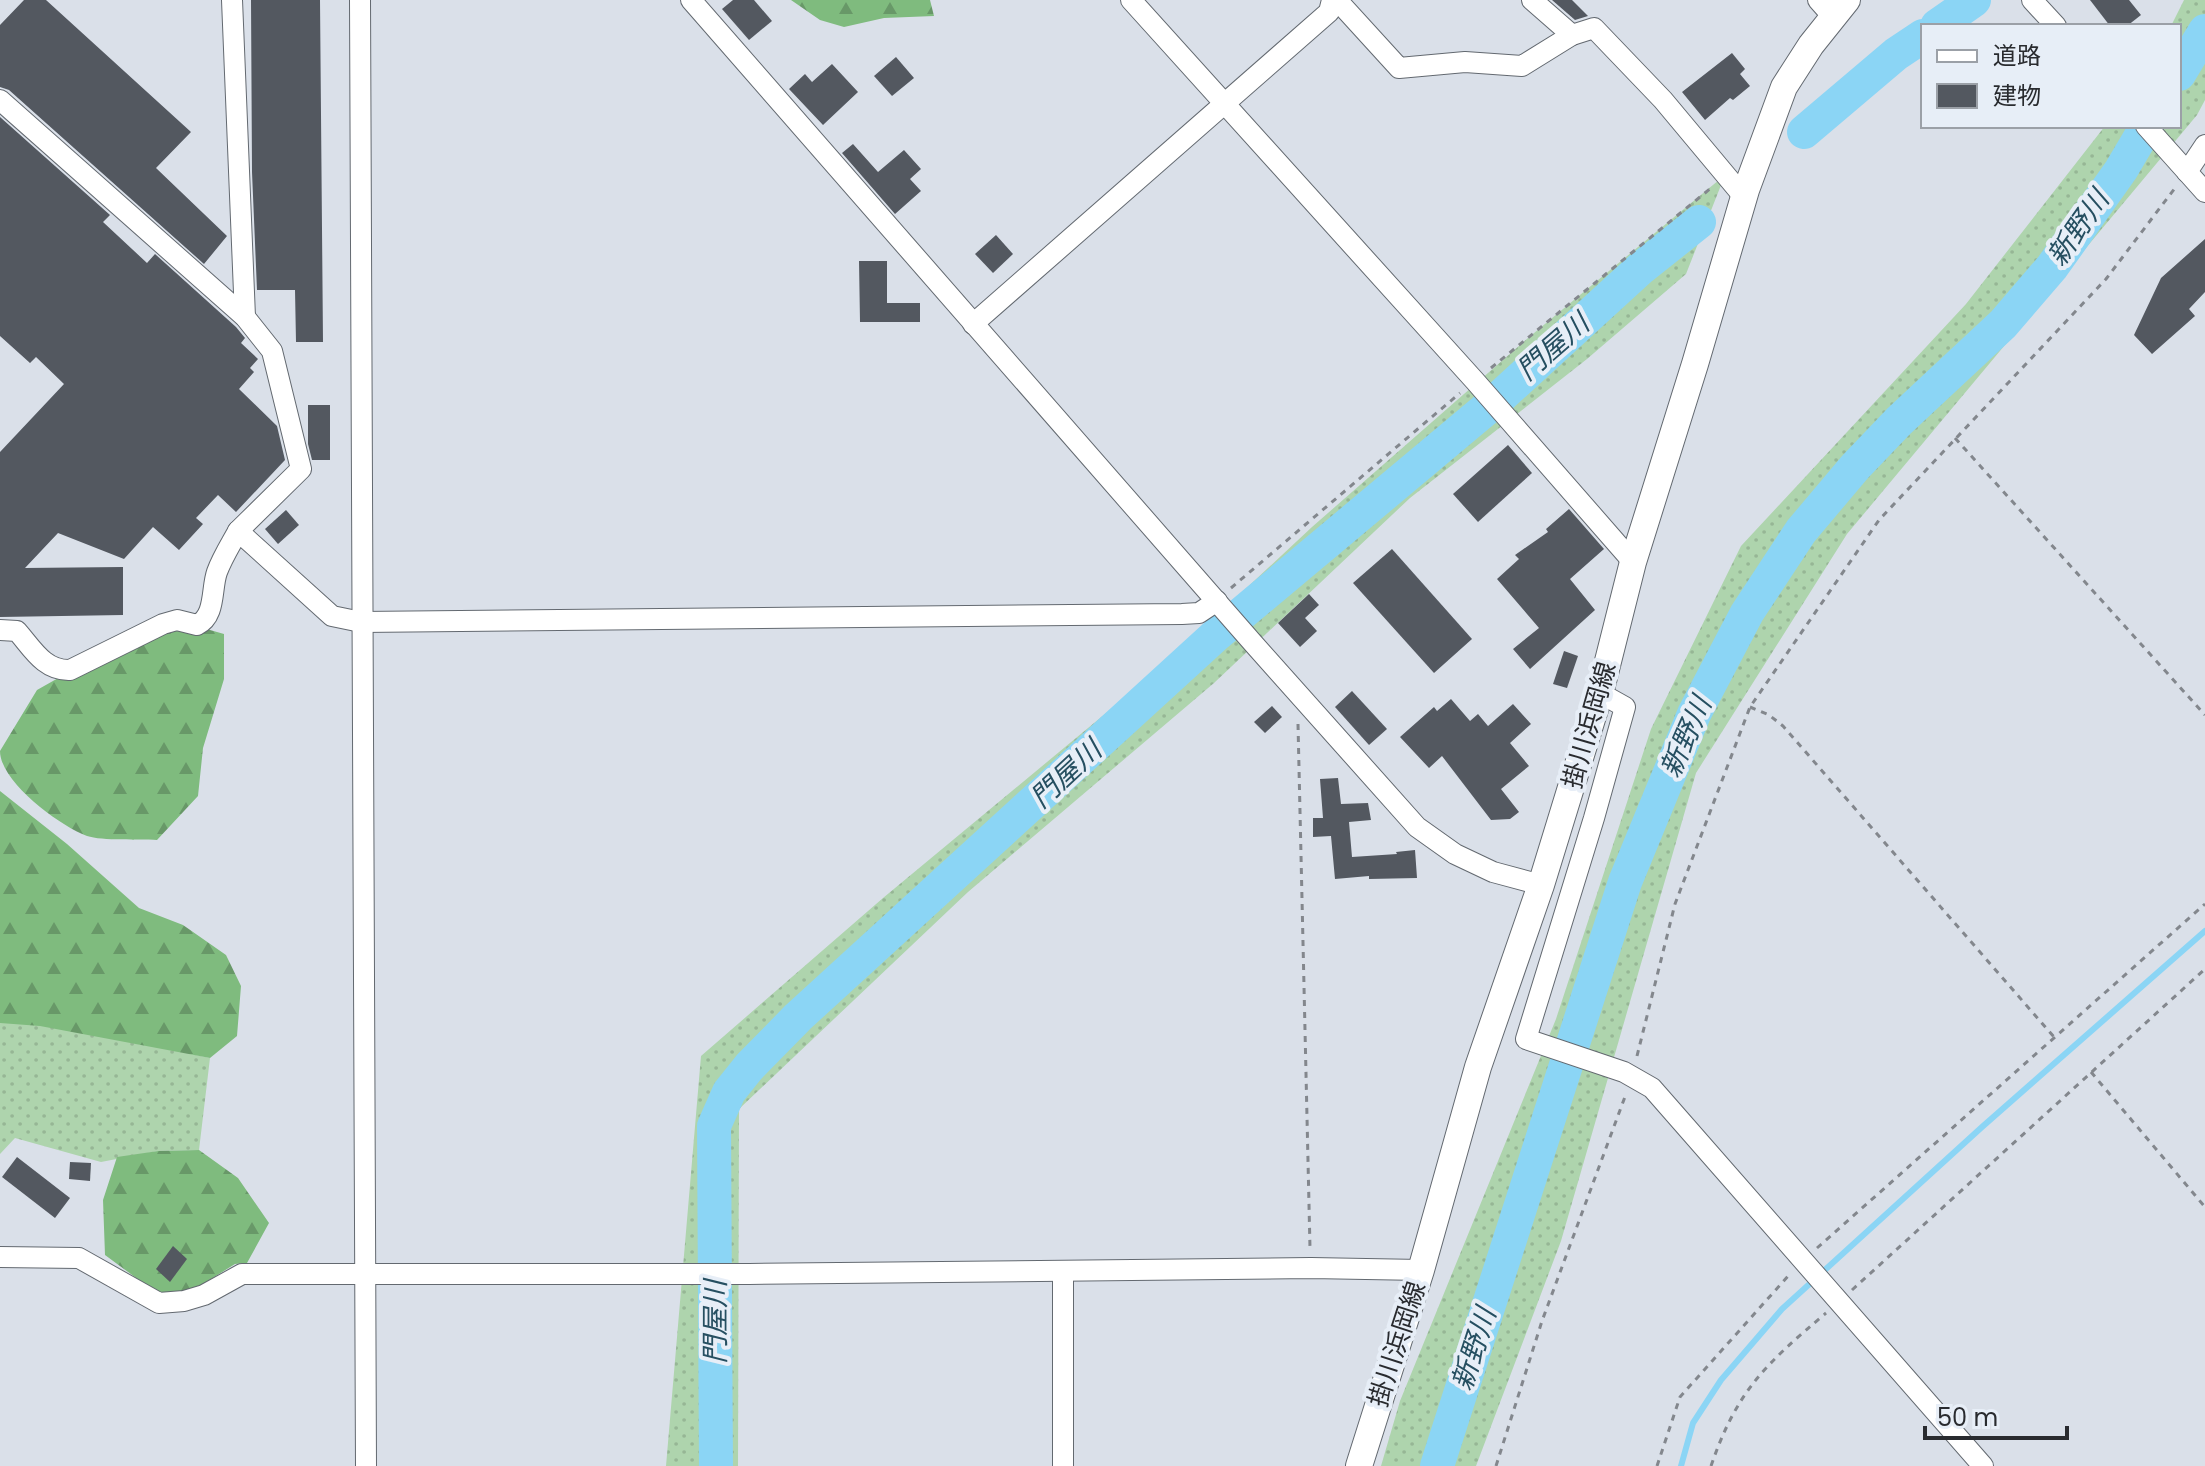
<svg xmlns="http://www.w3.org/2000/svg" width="2205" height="1466" viewBox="0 0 2205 1466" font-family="Poppins,'Noto Sans JP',sans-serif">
<defs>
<pattern id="grass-dots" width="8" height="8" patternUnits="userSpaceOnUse" patternTransform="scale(2)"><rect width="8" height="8" fill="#aed4ad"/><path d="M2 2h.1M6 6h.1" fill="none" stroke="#96b695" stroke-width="1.8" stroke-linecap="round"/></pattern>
<pattern id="forest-firs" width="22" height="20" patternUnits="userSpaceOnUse" patternTransform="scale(2)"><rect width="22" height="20" fill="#7fbb7e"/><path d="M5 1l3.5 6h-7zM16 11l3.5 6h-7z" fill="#689868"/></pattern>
</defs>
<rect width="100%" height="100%" fill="#dae0e9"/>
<g fill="url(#grass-dots)">
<polygon points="2184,0 2205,0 2205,100 2197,115 1847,534 1696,773 1561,1241 1476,1466 1381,1466 1400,1401 1556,1019 1651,729 1741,546 1966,304 2105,126 2179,126 2179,26 2171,26"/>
<polygon points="1725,175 1686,274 1587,359 1410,498 1214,683 968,892 739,1109 738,1466 666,1466 701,1056 883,898 1164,665 1312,527 1528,338"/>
<polygon points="0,1022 49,1024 210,1058 199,1150 158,1151 101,1162 15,1138 0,1154"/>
</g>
<g fill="url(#forest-firs)">
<polygon points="791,0 930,0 934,16 884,18 844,27 820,20"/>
<path d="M189 624 224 634V679L203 748 198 796 157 840C140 839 102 841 87 836 60 826 0 782 0 751L37 690 99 655Z"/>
<polygon points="0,791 67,844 139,908 183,925 226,955 241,986 237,1036 210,1058 40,1026 0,1023"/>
<polygon points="199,1150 238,1178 269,1223 247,1263 235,1264 195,1289 162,1297 105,1255 103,1200 117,1157 158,1151"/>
</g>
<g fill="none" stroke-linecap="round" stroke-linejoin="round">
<polyline stroke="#8bd5f5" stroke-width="6" points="1681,1466 1693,1423 1721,1380 1782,1309 1982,1127 2205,931"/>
<g stroke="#8bd5f5" stroke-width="34">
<polyline points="1937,26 1974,0"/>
<polyline points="2179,74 2205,31"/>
<polyline points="1804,132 1896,54 1923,36"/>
<polyline points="716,1466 714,1126 729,1092 749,1067 798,1017 1216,635 1499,398 1640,269 1699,222"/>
<polyline points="1437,1466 1625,882 1694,714 1747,613 1801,531 1855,467 1899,421 2003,324 2052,267 2121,170 2147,126"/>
</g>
</g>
<g fill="#535860">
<polygon points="24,0 46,0 191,132 156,168 227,236 204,264 9,90 0,87 0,25"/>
<polygon points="251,0 320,0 323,342 296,342 295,290 257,290 252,172"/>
<polygon points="733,0 754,0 772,21 749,40 722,9"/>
<polygon points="1552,0 1572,0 1588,16 1575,20"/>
<polygon points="2090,0 2129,0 2141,15 2127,26 2110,26"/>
<polygon points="1732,53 1745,69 1740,74 1750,86 1733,100 1730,98 1705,120 1682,92"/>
<polygon points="896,57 914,78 892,96 874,76"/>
<polygon points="832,64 858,92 823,125 789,89 805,74 812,82"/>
<polygon points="0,117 110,215 103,222 147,263 155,254 236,327 245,338 241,343 258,359 250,368 254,372 239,389 277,426 285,460 236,512 218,495 196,518 203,524 179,550 153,527 124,559 58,533 25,568 123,567 123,615 0,617 0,452 64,384 36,357 30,363 0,336"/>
<polygon points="853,144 878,172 904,150 921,169 910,179 921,191 895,214 842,153"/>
<polygon points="996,235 1013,254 993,273 975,254"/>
<polygon points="2205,239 2205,292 2189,309 2195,316 2152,354 2134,335 2161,278"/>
<polygon points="859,261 887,261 887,303 920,303 920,322 860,322"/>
<polygon points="308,405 330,405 330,460 312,460 308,444"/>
<polygon points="1508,445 1532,473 1478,522 1453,494"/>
<polygon points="1569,509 1604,549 1570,579 1595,610 1530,669 1513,649 1539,628 1497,579 1519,559 1515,555 1548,532 1546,529"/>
<polygon points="286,510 299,525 278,544 265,529"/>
<polygon points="1392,549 1472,639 1434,673 1353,583"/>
<polygon points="1309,594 1319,605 1305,618 1317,631 1300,647 1278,623"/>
<polygon points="1564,651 1578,656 1567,688 1553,684"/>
<polygon points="1352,691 1387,729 1369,745 1335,707"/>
<polygon points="1451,699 1470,721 1478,714 1488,726 1513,704 1531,724 1510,743 1529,766 1501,789 1519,812 1510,819 1491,820 1442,756 1429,768 1400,737 1434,707 1437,711"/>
<polygon points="1272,706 1282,717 1265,733 1254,722"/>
<polygon points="1338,778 1341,804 1368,803 1371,820 1349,822 1352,857 1397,854 1396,852 1415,850 1417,878 1369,879 1369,876 1335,879 1331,836 1313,837 1313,818 1323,818 1320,779"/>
<polygon points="17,1157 70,1198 55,1218 2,1177"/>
<polygon points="70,1162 91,1163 90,1181 69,1179"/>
<polygon points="173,1246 187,1259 170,1282 156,1269"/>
</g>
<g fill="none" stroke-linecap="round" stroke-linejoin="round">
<g stroke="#636970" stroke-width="22">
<g id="minor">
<polyline points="232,0 245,317"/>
<polyline points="360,0 366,1466"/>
<polyline points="691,0 1252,642 1417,827 1455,854 1493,872 1541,885"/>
<polyline points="1131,0 1475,381 1633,562"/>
<polyline points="1337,0 1399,68 1465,62 1522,66 1572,35 1594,28 1663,100 1744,197"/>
<polyline points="1532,0 1572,35"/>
<polyline points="1818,0 1833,17"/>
<polyline points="2032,0 2056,26"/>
<polyline points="0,100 245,317 272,351 301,469 238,531"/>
<polyline points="2146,126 2205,192"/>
<polyline points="2187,172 2205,145"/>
<polyline points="973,324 1329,12 1332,0"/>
<path d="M0 630 17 631C32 648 44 671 70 670L163 624 177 620 197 625C216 616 211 589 217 572 222 558 231 544 238 531L332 616 361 622 1182 614 1199 613 1217 601"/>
<polyline points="1600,693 1625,707 1594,818 1526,1039 1624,1072 1652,1088 1983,1466"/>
<polyline points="0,1257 79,1258 159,1303 184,1301 204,1295 242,1274 749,1274 1311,1268 1421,1270"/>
<polyline points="1063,1271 1063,1466"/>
</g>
</g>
<g stroke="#636970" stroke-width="28">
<polyline id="major" points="1359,1466 1421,1270 1478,1067 1541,885 1600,693 1633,562 1695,364 1746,190 1784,87 1811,45 1847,0"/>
</g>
<g stroke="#83878d" stroke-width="3" stroke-dasharray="6 6" stroke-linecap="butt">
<polyline points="1491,368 1711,188"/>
<polyline points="1955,438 2205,715"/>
<polyline points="1231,588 1460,393"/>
<polyline points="1750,707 1769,715 1783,726 2054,1037"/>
<polyline points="1298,724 1310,1248"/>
<polyline points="1637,1056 1675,904 1750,707 1879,520 2106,279 2175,188"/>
<polyline points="2091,1072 2205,1207"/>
<polyline points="1817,1248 2205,904"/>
<polyline points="1852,1290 2205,969"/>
<polyline points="1496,1466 1542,1321 1626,1094"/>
<polyline points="1657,1466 1680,1397 1789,1275"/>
<path d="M1711 1466C1737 1390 1766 1364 1826 1313"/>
</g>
<use href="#minor" stroke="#fff" stroke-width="20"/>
<use href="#major" stroke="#fff" stroke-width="26"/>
</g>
<g text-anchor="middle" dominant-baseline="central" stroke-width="8" stroke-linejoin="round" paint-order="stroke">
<g font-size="26" fill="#292b2f" stroke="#e7eef7">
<text transform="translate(1589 725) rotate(-74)">掛川浜岡線</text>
<text transform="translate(1397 1344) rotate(-72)">掛川浜岡線</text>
</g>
<g font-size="28" font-style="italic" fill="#264f61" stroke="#e7eef7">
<text transform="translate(2078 228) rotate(-55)">新野川</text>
<text transform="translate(1553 347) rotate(-41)">門屋川</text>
<text transform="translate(1686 737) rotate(-66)">新野川</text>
<text transform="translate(1066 774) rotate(-43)">門屋川</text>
<text transform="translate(715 1322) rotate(-90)">門屋川</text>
<text transform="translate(1474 1349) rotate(-72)">新野川</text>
</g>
</g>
<rect x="1921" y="24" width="260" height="104" fill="#e7eef7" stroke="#9ba0a7" stroke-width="2"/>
<rect x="1937" y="50" width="40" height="12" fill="#ffffff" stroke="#9ba0a7" stroke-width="2"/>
<text x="1993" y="64" font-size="24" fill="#292b2f">道路</text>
<rect x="1937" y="84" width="40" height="24" fill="#535860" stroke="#9ba0a7" stroke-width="2"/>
<text x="1993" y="104" font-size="24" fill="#292b2f">建物</text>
<path d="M1925 1426v12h142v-12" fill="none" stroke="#292b2f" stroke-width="4"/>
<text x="1937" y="1426" font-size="24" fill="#292b2f" stroke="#e7eef7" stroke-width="6" paint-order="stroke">50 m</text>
</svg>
